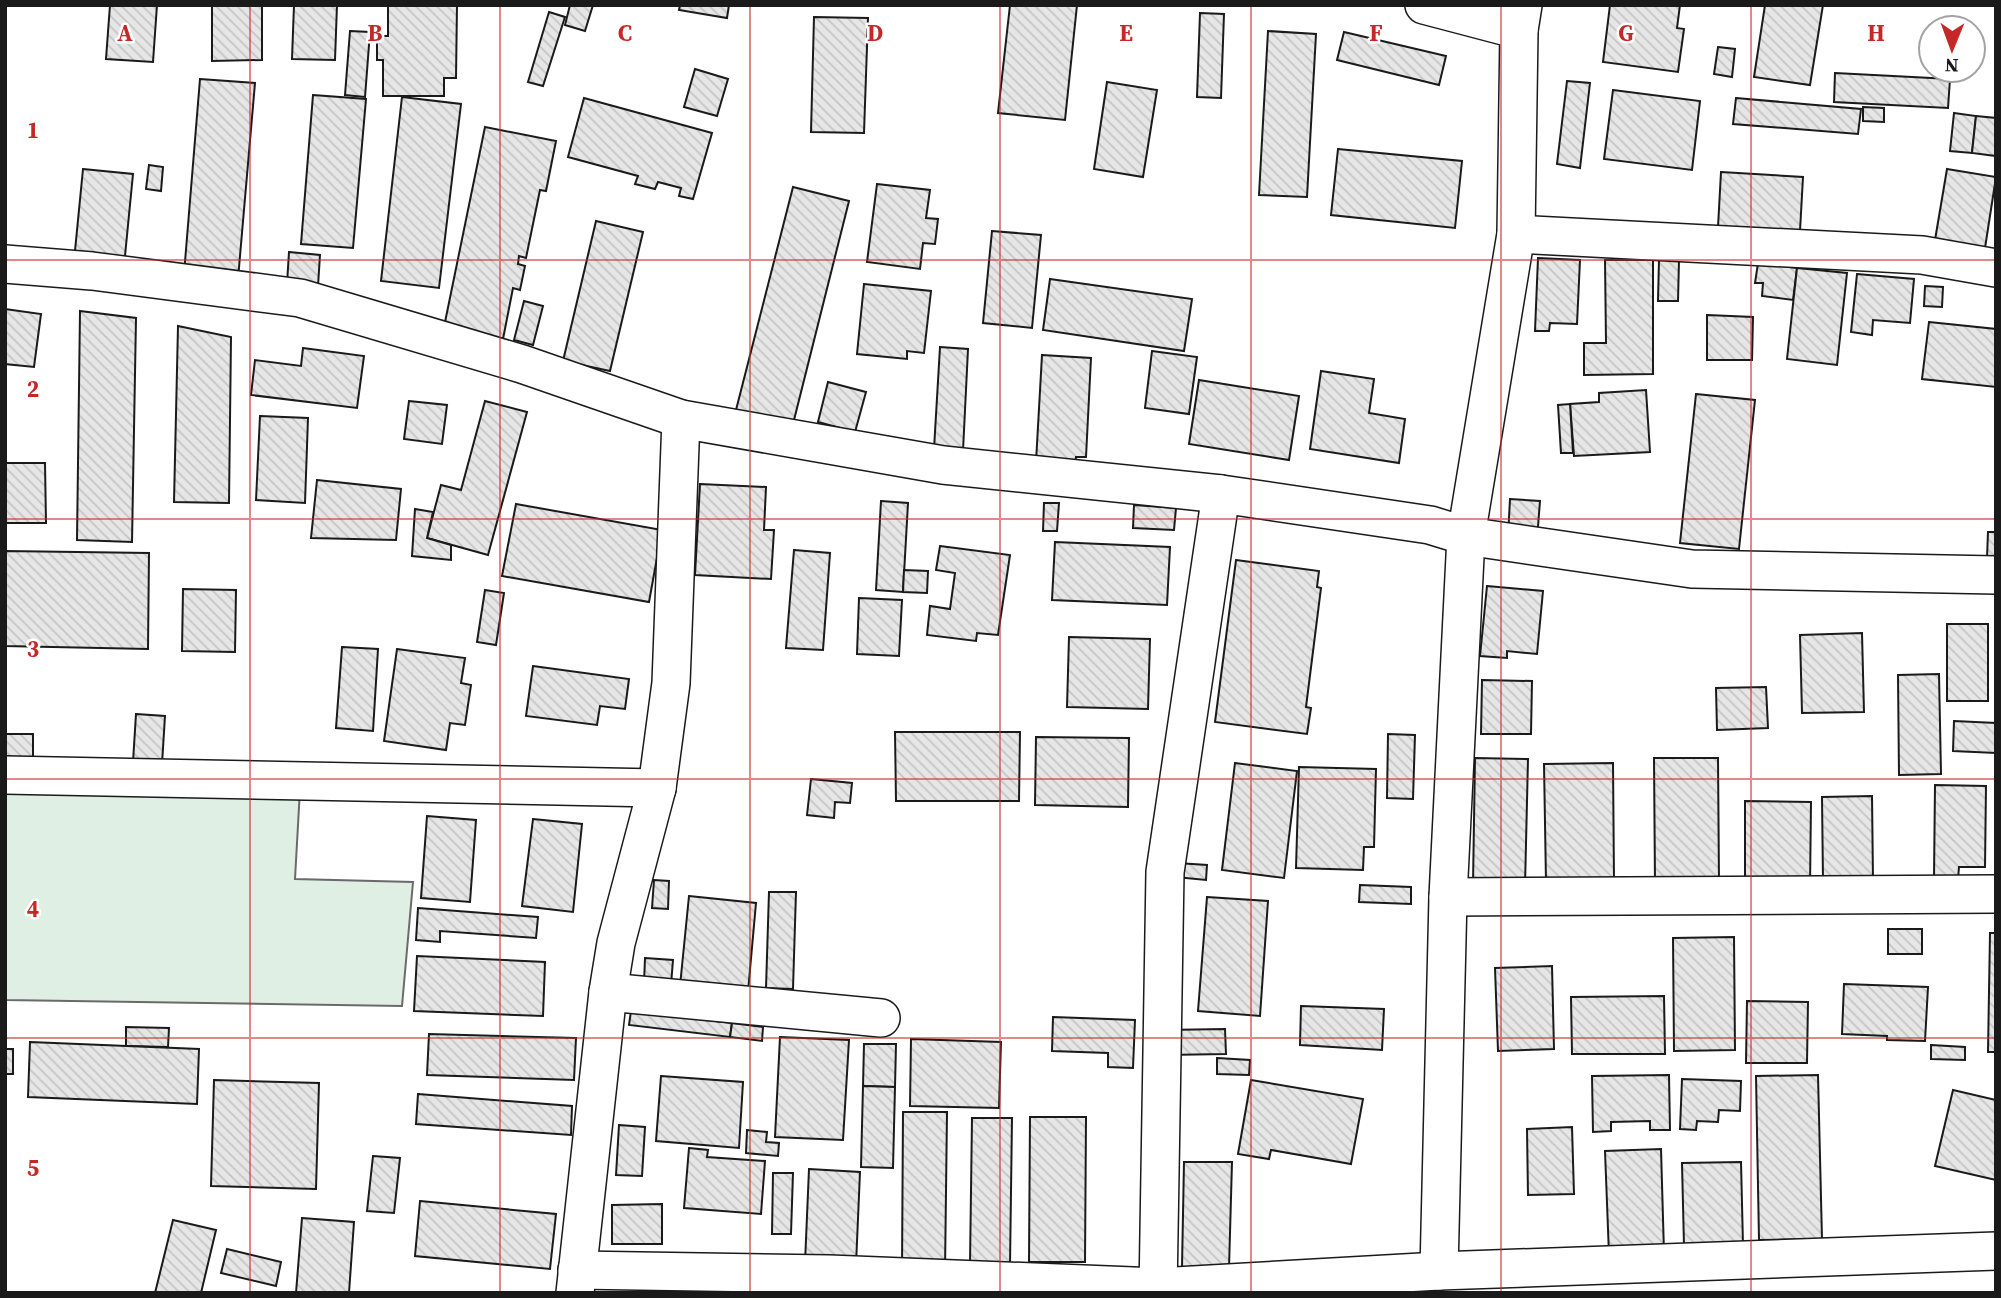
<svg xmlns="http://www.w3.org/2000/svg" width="2001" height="1298" viewBox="0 0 2001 1298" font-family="'Source Serif 4',serif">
<defs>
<pattern id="building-back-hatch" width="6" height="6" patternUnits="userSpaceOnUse" patternTransform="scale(1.75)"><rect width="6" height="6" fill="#e6e6e6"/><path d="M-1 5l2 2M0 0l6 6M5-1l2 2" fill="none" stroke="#c5c5c5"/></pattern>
</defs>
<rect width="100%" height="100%" fill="#fff"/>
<polygon fill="#e0efe3" stroke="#6a6a6a" stroke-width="2" points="5,785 300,789 295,879 413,882 402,1006 5,1000"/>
<g fill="url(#building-back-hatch)" stroke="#1a1a1a" stroke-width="2">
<polygon points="110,5 157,5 153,62 106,59"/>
<polygon points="212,5 262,5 262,60 212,61"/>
<polygon points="294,5 337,5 335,60 292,59"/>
<polygon points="388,5 457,5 456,78 444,78 444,96 383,96 383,60 377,60 377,36 388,36"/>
<polygon points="570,5 593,5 585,31 565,25"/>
<polygon points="680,5 729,5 727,18 679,10"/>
<polygon points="1010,5 1077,5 1065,120 998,113"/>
<polygon points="1610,5 1680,5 1677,28 1684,29 1678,72 1603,62"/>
<polygon points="1765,5 1823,5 1810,85 1754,77"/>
<polygon points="549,12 565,17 543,86 528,82"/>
<polygon points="1200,13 1224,14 1221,98 1197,97"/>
<polygon points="814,17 868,18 864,133 811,132"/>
<polygon points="350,31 370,32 365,97 345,95"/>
<polygon points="1268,31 1316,34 1307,197 1259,195"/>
<polygon points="1344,32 1446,56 1439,85 1337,60"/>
<polygon points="1718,47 1735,49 1732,77 1714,74"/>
<polygon points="695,69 728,79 717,116 684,107"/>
<polygon points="1835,73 1950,79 1948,108 1834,102"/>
<polygon points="200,79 255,83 238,279 184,274"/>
<polygon points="1567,81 1590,83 1580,168 1557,164"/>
<polygon points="1107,82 1157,90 1143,177 1094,169"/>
<polygon points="1613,90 1700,101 1692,170 1604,159"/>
<polygon points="313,95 366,99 353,248 301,244"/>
<polygon points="402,97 461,104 439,288 381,281"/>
<polygon points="584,98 712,133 693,199 679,196 681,188 658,182 655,189 635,184 638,176 568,157"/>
<polygon points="1736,98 1861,109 1858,134 1733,124"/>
<polygon points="1863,107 1884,108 1884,122 1863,121"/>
<polygon points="1954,113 1976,116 1972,153 1950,151"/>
<polygon points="1976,116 1996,118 1996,156 1972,153"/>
<polygon points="485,127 556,141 546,191 540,190 526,258 519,256 518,264 525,266 520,290 513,288 503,339 444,327"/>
<polygon points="1338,149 1462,161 1455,228 1331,215"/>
<polygon points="149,165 163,167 161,191 146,189"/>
<polygon points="83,169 133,174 124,266 74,261"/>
<polygon points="1947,169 1996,177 1985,248 1935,240"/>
<polygon points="1721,172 1803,177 1800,231 1718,227"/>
<polygon points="877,184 930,190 926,218 938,219 935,244 923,243 920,269 867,262"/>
<polygon points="793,187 849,201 793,424 736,410"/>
<polygon points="596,221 643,232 610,371 563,361"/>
<polygon points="992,231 1041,235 1032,328 983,323"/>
<polygon points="289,252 320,255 318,286 287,284"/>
<polygon points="1538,258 1580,260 1577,324 1550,323 1549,331 1535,331"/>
<polygon points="1605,260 1653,260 1653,374 1584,375 1584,343 1606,343"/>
<polygon points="1659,260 1679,260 1678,301 1658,301"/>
<polygon points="1758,263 1797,268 1793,300 1762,296 1763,283 1755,283"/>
<polygon points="1797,268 1847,273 1837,365 1787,359"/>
<polygon points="1857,274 1914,279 1910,323 1873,320 1872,335 1851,332"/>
<polygon points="1050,279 1192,299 1184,351 1043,330"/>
<polygon points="864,284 931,291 924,353 907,351 907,359 857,354"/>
<polygon points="1925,286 1943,287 1942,307 1924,306"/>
<polygon points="524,301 543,306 533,345 514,340"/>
<polygon points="5,309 41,314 34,367 5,364"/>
<polygon points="80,311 136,318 132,542 77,540"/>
<polygon points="1707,315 1753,317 1752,360 1707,360"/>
<polygon points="1929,322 1996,329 1996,387 1922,379"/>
<polygon points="178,326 231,337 229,503 174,502"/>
<polygon points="940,347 968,349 963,451 934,449"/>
<polygon points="303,348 364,356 357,408 251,395 255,360 301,366"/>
<polygon points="1152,351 1197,357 1189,414 1145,408"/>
<polygon points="1042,355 1091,358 1086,457 1076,457 1075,464 1036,462"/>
<polygon points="1321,371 1374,379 1369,413 1405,419 1399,463 1310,449"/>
<polygon points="1199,380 1299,396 1289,460 1189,444"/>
<polygon points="828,382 866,392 855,432 818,422"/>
<polygon points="1646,390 1650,452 1574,456 1570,404 1599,402 1599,393"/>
<polygon points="1696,394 1755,400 1739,549 1680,543"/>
<polygon points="409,401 447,405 442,444 404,439"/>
<polygon points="485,401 527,412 488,555 427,538 441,485 461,490"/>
<polygon points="1570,404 1573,453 1561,453 1558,405"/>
<polygon points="260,416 308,418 305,503 256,500"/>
<polygon points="5,463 45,463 46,523 5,523"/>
<polygon points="317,480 401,489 396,540 311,538"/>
<polygon points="700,484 766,487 764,530 774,530 771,579 695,575"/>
<polygon points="1510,499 1540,501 1537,539 1508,537"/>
<polygon points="881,501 908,503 903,592 876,590"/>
<polygon points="1044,503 1059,503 1057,531 1043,531"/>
<polygon points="516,504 662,530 649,602 502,576"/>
<polygon points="1134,505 1176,508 1174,530 1133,528"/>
<polygon points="415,509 433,512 427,538 451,545 451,560 412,556"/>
<polygon points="1988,532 1996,532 1996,559 1987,558"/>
<polygon points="1055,542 1170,547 1167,605 1052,600"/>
<polygon points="940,546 1010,555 998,635 977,633 976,641 927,635 930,606 950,609 955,573 936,570"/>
<polygon points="794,550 830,553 823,650 786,648"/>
<polygon points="5,551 149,553 148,649 5,646"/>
<polygon points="1236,560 1319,571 1317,587 1321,588 1306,707 1311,708 1307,734 1215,722"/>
<polygon points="904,570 928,571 927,593 903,592"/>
<polygon points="1487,586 1543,591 1537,654 1507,651 1507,658 1480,656"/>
<polygon points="183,589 236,590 235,652 182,651"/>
<polygon points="485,590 504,593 496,645 477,642"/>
<polygon points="859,598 902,600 899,656 857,654"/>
<rect x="1947" y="624" width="41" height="77"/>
<polygon points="1862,633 1864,712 1802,713 1800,635"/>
<polygon points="1069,637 1150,639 1148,709 1067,707"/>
<polygon points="342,647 378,649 373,731 336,728"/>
<polygon points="397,649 465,658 461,683 471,685 465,725 450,723 446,750 384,741"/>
<polygon points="533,666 629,679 625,709 600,706 597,725 526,716"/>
<polygon points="1939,674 1941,774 1899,775 1898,675"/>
<polygon points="1482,680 1532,681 1531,734 1481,734"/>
<polygon points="1766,687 1768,728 1717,730 1716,688"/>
<polygon points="136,714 165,716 162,764 133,762"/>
<polygon points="1954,721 1996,723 1996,753 1953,751"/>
<polygon points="895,732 1020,732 1019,801 896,801"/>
<polygon points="5,734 33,734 33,766 5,765"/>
<polygon points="1388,734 1415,735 1413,799 1387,798"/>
<polygon points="1036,737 1129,738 1128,807 1035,805"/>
<polygon points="1475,758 1528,759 1525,886 1473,884"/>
<polygon points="1654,758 1718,758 1719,883 1655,884"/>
<polygon points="1235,763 1297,771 1284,878 1222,870"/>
<polygon points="1613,763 1614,881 1546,882 1544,764"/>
<polygon points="1299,767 1376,769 1374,847 1364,847 1363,870 1296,868"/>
<polygon points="811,779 852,783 850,803 835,802 834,818 807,815"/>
<polygon points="1935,785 1986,786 1985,867 1959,867 1958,879 1934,878"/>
<polygon points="1872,796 1873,880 1823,881 1822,797"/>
<polygon points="1745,801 1811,802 1810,888 1745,887"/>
<polygon points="427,816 476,820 470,902 421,898"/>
<polygon points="533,819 582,824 573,912 522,906"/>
<polygon points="1177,863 1207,865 1206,880 1176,877"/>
<polygon points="654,880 669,881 668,909 652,908"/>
<polygon points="1360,885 1411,887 1411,904 1359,902"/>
<polygon points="769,892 796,892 793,989 766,988"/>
<polygon points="689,896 756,903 748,992 680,986"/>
<polygon points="1207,897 1268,901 1260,1016 1198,1011"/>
<polygon points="418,908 538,917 536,938 440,931 440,942 416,940"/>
<rect x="1888" y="929" width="34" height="25"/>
<polygon points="1990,933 1996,933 1996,1052 1988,1052"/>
<polygon points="1734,937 1735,1050 1674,1051 1673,938"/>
<polygon points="417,956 545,962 543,1016 414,1011"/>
<polygon points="645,958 673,960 671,985 644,983"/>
<polygon points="1552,966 1554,1049 1498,1051 1495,968"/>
<polygon points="1844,984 1928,987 1925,1041 1887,1040 1887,1036 1842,1034"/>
<polygon points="1664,996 1665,1054 1572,1054 1571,997"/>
<polygon points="1747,1001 1808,1002 1807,1063 1746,1063"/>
<polygon points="1301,1006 1384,1009 1382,1050 1300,1045"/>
<polygon points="631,1011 732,1023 730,1037 629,1025"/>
<polygon points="1053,1017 1135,1020 1133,1068 1108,1067 1108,1053 1052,1051"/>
<polygon points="732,1023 763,1027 762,1041 730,1037"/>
<polygon points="126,1027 169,1028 168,1047 126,1046"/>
<polygon points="1225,1029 1226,1054 1165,1055 1164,1030"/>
<polygon points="429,1034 576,1038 574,1080 427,1075"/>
<polygon points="780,1037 849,1040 843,1140 775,1137"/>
<polygon points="911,1039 1001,1042 999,1108 910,1106"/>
<polygon points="30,1042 199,1049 197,1104 28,1097"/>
<polygon points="864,1044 896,1044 895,1087 863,1086"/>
<polygon points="1931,1045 1965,1047 1965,1060 1931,1059"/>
<rect x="5" y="1049" width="8" height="25"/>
<polygon points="1217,1058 1250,1060 1249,1075 1217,1074"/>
<polygon points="1669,1075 1670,1130 1650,1130 1650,1121 1611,1122 1611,1131 1593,1132 1592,1076"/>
<polygon points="1818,1075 1822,1239 1759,1240 1756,1076"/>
<polygon points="661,1076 743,1082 739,1148 656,1141"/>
<polygon points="1682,1079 1741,1081 1740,1111 1719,1110 1718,1122 1697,1121 1696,1130 1680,1129"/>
<polygon points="214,1080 319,1083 316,1189 211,1186"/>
<polygon points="1251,1080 1363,1099 1351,1164 1271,1150 1269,1159 1238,1154"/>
<polygon points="863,1086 895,1087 893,1168 861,1167"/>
<polygon points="1953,1090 1996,1100 1996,1180 1935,1166"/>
<polygon points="418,1094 572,1106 571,1135 416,1124"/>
<polygon points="903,1112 947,1112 945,1271 902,1270"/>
<polygon points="1030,1117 1086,1117 1085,1262 1029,1262"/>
<polygon points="972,1118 1012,1118 1010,1265 970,1264"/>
<polygon points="619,1125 645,1127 642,1176 616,1175"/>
<polygon points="1572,1127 1574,1194 1528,1195 1527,1129"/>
<polygon points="747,1130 767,1132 766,1142 779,1143 778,1156 746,1153"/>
<polygon points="689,1148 708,1150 707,1157 765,1161 761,1214 684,1208"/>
<polygon points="1661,1149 1664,1253 1609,1255 1605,1151"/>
<polygon points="373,1156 400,1158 394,1213 367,1211"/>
<polygon points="1184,1162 1232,1162 1229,1268 1182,1267"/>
<polygon points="1741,1162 1743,1245 1684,1246 1682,1163"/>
<polygon points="809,1169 860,1172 856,1265 805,1263"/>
<polygon points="773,1173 793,1173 791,1234 772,1234"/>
<polygon points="420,1201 556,1214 550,1269 415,1256"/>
<polygon points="662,1204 662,1244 612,1244 612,1205"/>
<polygon points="302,1218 354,1222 349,1293 296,1293"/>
<polygon points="173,1220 216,1230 201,1293 155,1293"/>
<polygon points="227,1249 281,1262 276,1286 221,1273"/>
</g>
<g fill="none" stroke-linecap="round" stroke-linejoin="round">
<g stroke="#1a1a1a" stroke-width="40">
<g id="street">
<polyline points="1424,5 1519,30"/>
<polyline points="1516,234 1922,255 1996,268"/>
<polyline points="5,264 92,271 300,298 522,364 681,419 943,465 1221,494 1430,525 1466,536 1692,569 1996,575"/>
<polyline points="5,775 657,788 671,683 681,419"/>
<polyline points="1448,897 1996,894"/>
<polyline points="608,992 881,1018"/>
<polyline points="577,1270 829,1274 1158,1287 1439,1271 1996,1251"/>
<polyline points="1439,1271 1448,897 1466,536 1516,234 1519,30 1523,5"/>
<polyline points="575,1293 608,992 616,943 657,788"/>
<polyline points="1158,1293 1165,872 1221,494"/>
</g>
</g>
<use href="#street" stroke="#fff" stroke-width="37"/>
</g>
<path fill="none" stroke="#c62828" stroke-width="2" stroke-opacity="0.55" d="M250 5V1293M500 5V1293M750 5V1293M1000 5V1293M1251 5V1293M1501 5V1293M1751 5V1293M5 260H1996M5 519H1996M5 779H1996M5 1038H1996"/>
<g font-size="23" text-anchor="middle" font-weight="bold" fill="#c62828" stroke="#fff" stroke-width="5" stroke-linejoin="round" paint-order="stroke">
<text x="125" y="41">A</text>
<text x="375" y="41">B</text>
<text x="625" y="41">C</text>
<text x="875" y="41">D</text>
<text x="1126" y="41">E</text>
<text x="1376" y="41">F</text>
<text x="1626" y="41">G</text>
<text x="1876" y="41">H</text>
<text x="33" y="138">1</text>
<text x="33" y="397">2</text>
<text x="33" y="657">3</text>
<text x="33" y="917">4</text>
<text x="33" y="1176">5</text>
</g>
<rect width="2001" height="1298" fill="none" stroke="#1a1a1a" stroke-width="14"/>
<g transform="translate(1952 49) rotate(181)"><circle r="33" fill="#ffffff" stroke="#a3a3a3" stroke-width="2"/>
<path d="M0-5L12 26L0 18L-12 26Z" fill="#c62828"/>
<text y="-10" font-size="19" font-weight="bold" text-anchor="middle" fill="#1a1a1a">N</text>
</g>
</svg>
